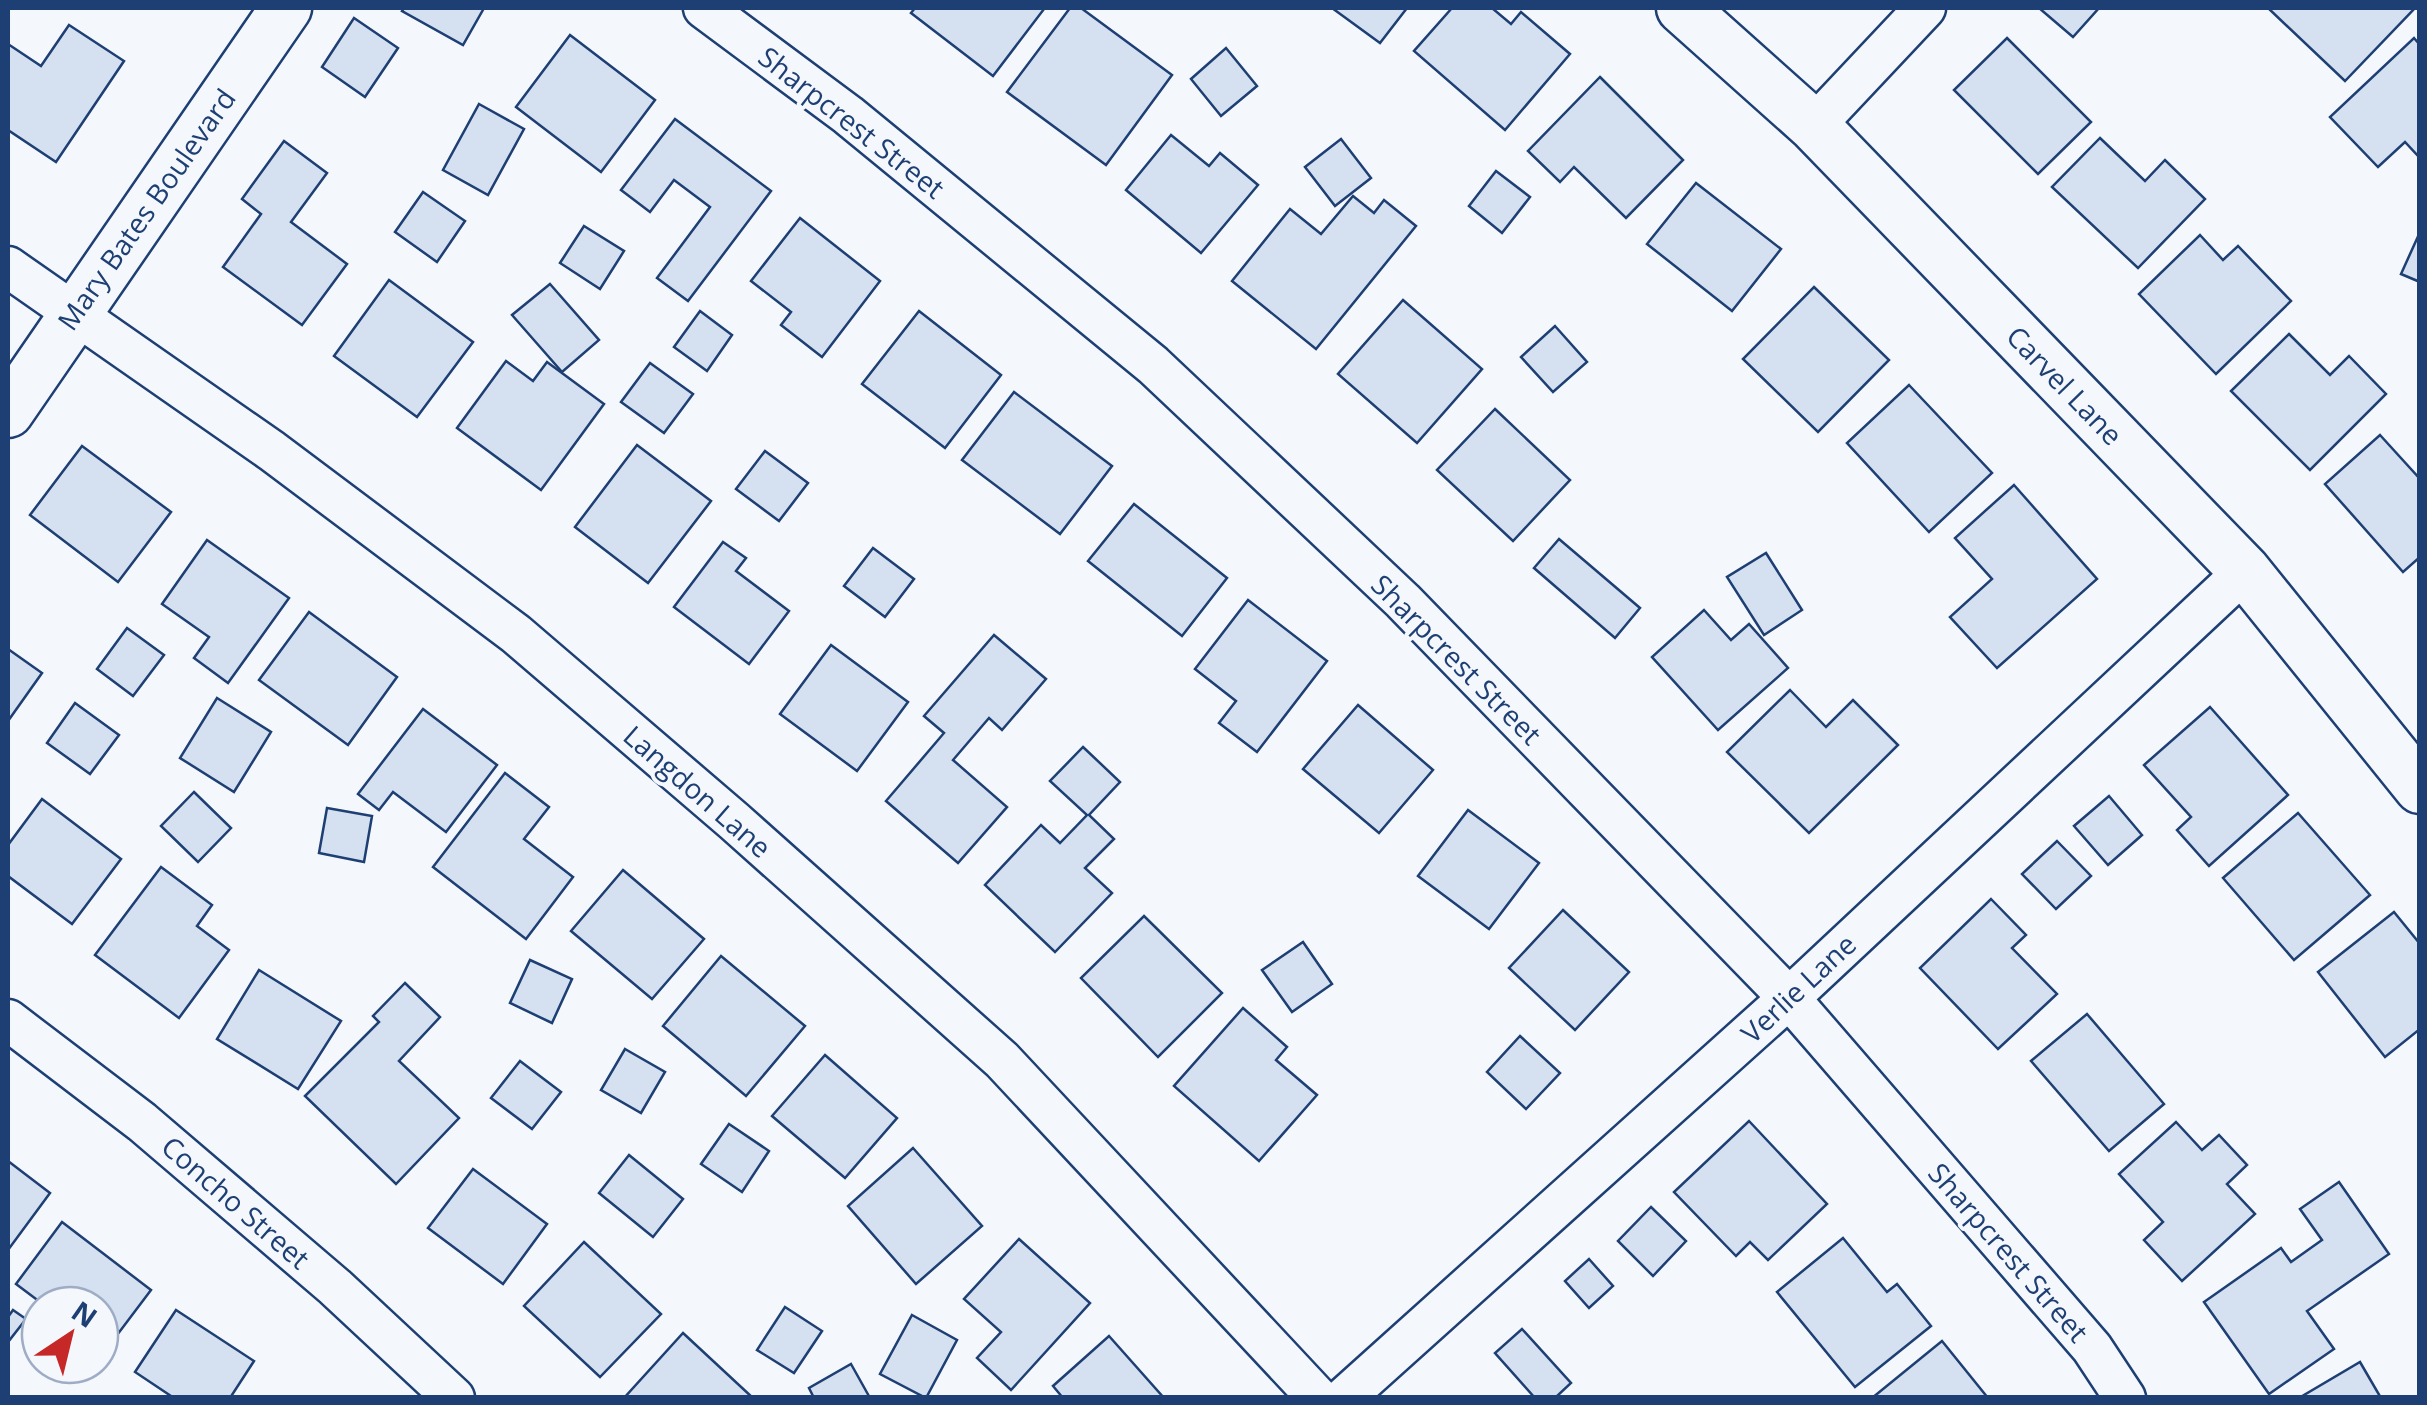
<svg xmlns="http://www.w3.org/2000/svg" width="2427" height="1405" viewBox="0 0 2427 1405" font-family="'Open Sans',sans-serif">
<rect width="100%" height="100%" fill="#f4f7fb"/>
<g fill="#d5e0f0" stroke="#1d3f73" stroke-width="2.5">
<polygon points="404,8 484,8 463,45 402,11"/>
<polygon points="915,8 1042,8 1044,9 993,76 911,13"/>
<polygon points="1070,8 1081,8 1172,75 1106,165 1007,92"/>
<polygon points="1332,8 1407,8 1380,43"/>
<polygon points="1452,8 1492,8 1511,24 1521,12 1570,54 1505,130 1414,51"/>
<polygon points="2039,8 2099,8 2073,37"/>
<polygon points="2268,8 2412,8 2414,9 2345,81"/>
<polygon points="354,18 398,48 365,97 322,67"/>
<polygon points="69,25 124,61 56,162 8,130 8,44 41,66"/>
<polygon points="570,35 655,100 601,172 516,107"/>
<polygon points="2007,38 2091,122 2038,174 1954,90"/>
<polygon points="2414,38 2420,45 2420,158 2405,142 2378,167 2330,117"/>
<polygon points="1226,48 1257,86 1221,116 1191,79"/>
<polygon points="1600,77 1683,160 1626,218 1574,167 1560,182 1528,151"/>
<polygon points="479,104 524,129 488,195 443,170"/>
<polygon points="675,119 771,191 688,301 657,278 710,207 674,180 650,212 621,190"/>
<polygon points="1171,135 1209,166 1220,153 1258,185 1201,253 1126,190"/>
<polygon points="2100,138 2145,181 2165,160 2205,199 2138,268 2052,187"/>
<polygon points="1341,139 1371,178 1335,206 1305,167"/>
<polygon points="284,141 327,173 291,222 347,264 302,325 223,267 261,214 242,199"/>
<polygon points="1496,171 1530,197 1502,233 1469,206"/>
<polygon points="1696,183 1781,249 1732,311 1647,244"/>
<polygon points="423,192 465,221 437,262 395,232"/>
<polygon points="1353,196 1374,213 1384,200 1416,226 1316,349 1232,281 1290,209 1321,234"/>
<polygon points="800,218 880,281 822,357 781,325 791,312 751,281"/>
<polygon points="584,226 624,251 600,289 560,263"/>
<polygon points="2420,232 2420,282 2401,274"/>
<polygon points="2200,235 2223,260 2238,246 2291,301 2216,374 2139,294"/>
<polygon points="389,280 473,342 417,417 334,356"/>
<polygon points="550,284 599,340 562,372 512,315"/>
<polygon points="1814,287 1889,360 1818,432 1743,359"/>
<polygon points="1403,300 1482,369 1417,443 1338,374"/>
<polygon points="700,311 732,335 707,371 674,347"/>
<polygon points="919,311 1001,375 945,448 862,384"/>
<polygon points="1555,326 1587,362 1553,392 1521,357"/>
<polygon points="2289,334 2330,375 2349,356 2386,394 2310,470 2231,391"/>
<polygon points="506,361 533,381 547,362 604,404 541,490 457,428"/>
<polygon points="650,363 693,394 664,433 621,402"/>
<polygon points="1909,385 1992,473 1929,532 1847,443"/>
<polygon points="1014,392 1112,466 1060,534 962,460"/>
<polygon points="1495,409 1570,480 1513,541 1437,470"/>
<polygon points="2380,435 2420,479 2420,557 2403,572 2325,484"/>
<polygon points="637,445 711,501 648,583 575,527"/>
<polygon points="82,446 171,512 118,582 30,515"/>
<polygon points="765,451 808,483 779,521 736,489"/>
<polygon points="2014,485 2097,579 1997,668 1950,617 1992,579 1955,538"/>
<polygon points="1134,504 1227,578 1182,636 1088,561"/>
<polygon points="1559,539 1640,608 1615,638 1534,568"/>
<polygon points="207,540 289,598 228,683 194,658 209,637 162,604"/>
<polygon points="723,542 746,558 736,571 789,611 749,664 674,607"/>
<polygon points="873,548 914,579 885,617 844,586"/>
<polygon points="1766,553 1802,610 1764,635 1727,577"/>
<polygon points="1248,600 1327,661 1257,752 1219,723 1236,701 1195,669"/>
<polygon points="1704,610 1731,640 1749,624 1788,668 1718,730 1652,657"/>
<polygon points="309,612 397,677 348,745 259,680"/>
<polygon points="127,628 164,655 133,696 97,669"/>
<polygon points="994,635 1046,679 1002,730 989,718 953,760 1007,807 958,863 886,801 944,733 924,716"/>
<polygon points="831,645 908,702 857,771 780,714"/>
<polygon points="8,649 42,673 8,721"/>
<polygon points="1790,690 1826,727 1853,700 1898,745 1809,833 1727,752"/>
<polygon points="217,698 271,732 234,792 180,758"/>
<polygon points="75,703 119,735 90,774 47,743"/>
<polygon points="1358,705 1433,770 1379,833 1303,769"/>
<polygon points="2210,707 2288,795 2209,866 2177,830 2191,817 2144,765"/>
<polygon points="423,709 497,765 446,832 393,792 379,810 358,794"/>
<polygon points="1083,747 1120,782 1089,815 1114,839 1085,868 1112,893 1055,952 985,885 1041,825 1060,843 1087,815 1050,781"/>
<polygon points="505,773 549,807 524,839 573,877 526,939 433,867"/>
<polygon points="194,792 231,828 198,862 161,826"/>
<polygon points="2109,796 2142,835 2108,865 2074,826"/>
<polygon points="42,799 121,859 72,924 8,876 8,845"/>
<polygon points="327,808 372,816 364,862 319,853"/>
<polygon points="1468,810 1539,863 1489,929 1418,876"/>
<polygon points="2298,813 2370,895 2294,960 2223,878"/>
<polygon points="2057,841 2091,876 2056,909 2022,874"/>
<polygon points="161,867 212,905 197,926 229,950 179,1018 95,955"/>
<polygon points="623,870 704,939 652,999 571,931"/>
<polygon points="1991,899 2026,935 2012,948 2057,994 1998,1049 1920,968"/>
<polygon points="1563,910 1629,972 1575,1030 1509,968"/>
<polygon points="2394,912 2420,944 2420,1029 2385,1057 2318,972"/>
<polygon points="1144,916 1222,993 1158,1057 1081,978"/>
<polygon points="1303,942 1332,984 1292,1012 1262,970"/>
<polygon points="721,956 805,1026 746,1096 663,1026"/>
<polygon points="530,960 572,979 552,1023 510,1003"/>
<polygon points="259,970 341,1021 298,1089 217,1039"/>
<polygon points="405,983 440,1017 399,1061 459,1118 396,1184 305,1096 379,1022 373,1016"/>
<polygon points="1243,1008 1287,1047 1276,1060 1317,1095 1259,1161 1174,1086"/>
<polygon points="2087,1014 2164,1104 2109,1151 2031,1061"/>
<polygon points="1520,1036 1560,1073 1526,1109 1487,1072"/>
<polygon points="625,1049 665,1072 641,1113 601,1090"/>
<polygon points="825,1055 897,1118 845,1178 772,1116"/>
<polygon points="520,1061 561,1092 532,1129 491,1098"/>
<polygon points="1749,1121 1827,1204 1768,1260 1750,1242 1736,1256 1674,1192"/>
<polygon points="2176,1122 2202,1150 2219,1135 2247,1165 2227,1184 2255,1214 2182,1281 2144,1240 2163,1222 2119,1174"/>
<polygon points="729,1124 769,1151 742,1192 701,1164"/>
<polygon points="913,1148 982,1226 916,1284 848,1206"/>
<polygon points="629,1155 683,1199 653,1237 599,1193"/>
<polygon points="8,1161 50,1193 8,1250"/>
<polygon points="473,1169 547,1224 503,1284 428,1228"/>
<polygon points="2339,1182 2389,1254 2307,1311 2334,1349 2269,1394 2204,1302 2281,1248 2291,1262 2322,1240 2300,1209"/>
<polygon points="1651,1207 1686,1241 1653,1276 1618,1241"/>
<polygon points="62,1222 151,1290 105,1351 100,1347 100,1305 44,1305 16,1284"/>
<polygon points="1843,1238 1887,1292 1897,1284 1931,1326 1855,1387 1777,1292"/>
<polygon points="1019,1239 1090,1303 1011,1390 977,1358 1001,1332 964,1299"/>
<polygon points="584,1242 661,1314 600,1377 524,1306"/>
<polygon points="1589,1259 1613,1286 1589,1308 1565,1281"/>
<polygon points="785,1307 822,1331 794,1373 757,1350"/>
<polygon points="13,1310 26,1319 8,1342 8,1317"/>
<polygon points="176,1310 254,1361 230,1398 174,1398 135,1372"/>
<polygon points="912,1315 957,1340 926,1398 880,1374"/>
<polygon points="1522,1329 1571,1383 1555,1398 1535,1398 1495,1353"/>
<polygon points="683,1333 753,1398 624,1398"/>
<polygon points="1109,1336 1164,1398 1063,1398 1053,1386"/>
<polygon points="1942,1341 1988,1398 1872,1398"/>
<polygon points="2360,1362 2381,1398 2299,1398"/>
<polygon points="851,1364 870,1398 814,1398 809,1388"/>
</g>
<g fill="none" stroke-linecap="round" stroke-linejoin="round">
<g stroke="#1d3f73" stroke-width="45">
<g id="minor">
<polyline points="704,8 848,115 1153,365 1403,601 1789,998 2092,1348 2125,1398"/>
<polyline points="1814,126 1925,8"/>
<polyline points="8,267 272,451 516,634 734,821 1002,1060 1318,1398"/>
<polyline points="8,1020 142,1122 335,1287 454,1398"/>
<polyline points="1344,1398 1789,998 2245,571"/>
</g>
</g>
<g stroke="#1d3f73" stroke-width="55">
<g id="tertiary">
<polyline points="1682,8 1814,126 2245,571 2420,788"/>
<polyline points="8,412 286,8"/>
</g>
</g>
<use href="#minor" stroke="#f4f7fb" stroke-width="40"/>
<use href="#tertiary" stroke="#f4f7fb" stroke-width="50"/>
</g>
<g text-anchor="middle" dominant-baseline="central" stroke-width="8" stroke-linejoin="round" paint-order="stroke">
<g font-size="28" fill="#1d3f73" stroke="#f4f7fb">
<text transform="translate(852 122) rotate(38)">Sharpcrest Street</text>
<text transform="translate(146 209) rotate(-55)">Mary Bates Boulevard</text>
<text transform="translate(2065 385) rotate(46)">Carvel Lane</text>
<text transform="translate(1457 659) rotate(45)">Sharpcrest Street</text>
<text transform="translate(698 791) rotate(41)">Langdon Lane</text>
<text transform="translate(1798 988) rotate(-43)">Verlie Lane</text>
<text transform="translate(236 1202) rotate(41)">Concho Street</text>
<text transform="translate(2009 1252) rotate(49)">Sharpcrest Street</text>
</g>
</g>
<rect width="2427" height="1405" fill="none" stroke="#1d3f73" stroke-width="20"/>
<g transform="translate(70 1335) rotate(35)"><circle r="48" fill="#f4f7fb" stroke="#9eadc5" stroke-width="2.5"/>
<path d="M0-8L18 38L0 25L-18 38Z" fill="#c62828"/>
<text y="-15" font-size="28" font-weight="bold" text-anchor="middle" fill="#1d3f73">N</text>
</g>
</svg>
